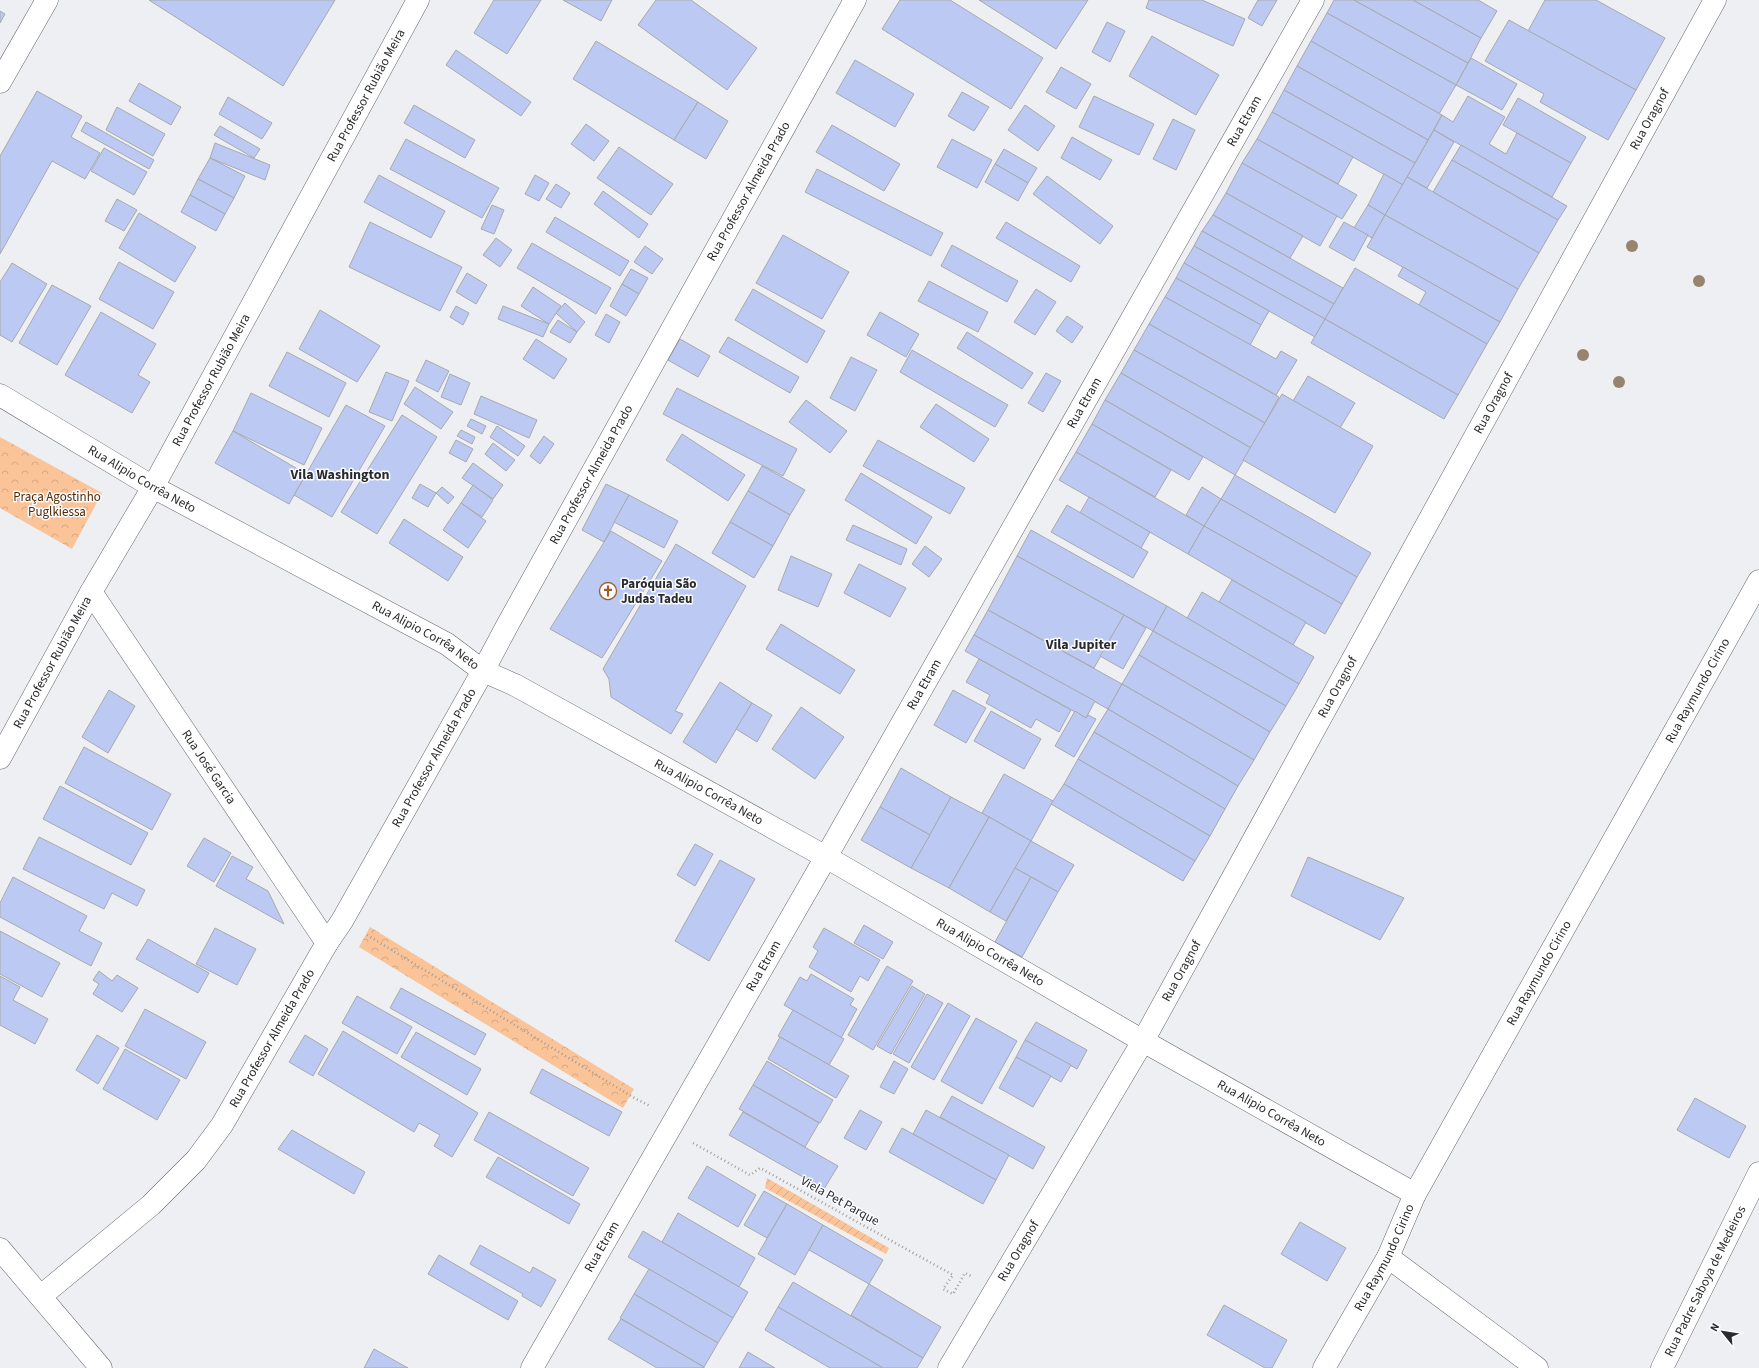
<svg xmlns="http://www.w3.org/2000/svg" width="1759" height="1368" viewBox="0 0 1759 1368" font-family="'Source Sans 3',sans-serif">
<defs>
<pattern id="park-crowns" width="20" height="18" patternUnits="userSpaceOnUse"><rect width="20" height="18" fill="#fac398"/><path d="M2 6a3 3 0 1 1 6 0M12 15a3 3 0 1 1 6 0" fill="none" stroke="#d6a883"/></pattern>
<pattern id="garden-furrows" width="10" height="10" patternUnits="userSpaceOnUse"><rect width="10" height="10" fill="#fac398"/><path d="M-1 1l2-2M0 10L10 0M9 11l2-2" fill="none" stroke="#d6a883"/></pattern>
</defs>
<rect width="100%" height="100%" fill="#edeff3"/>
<g fill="url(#park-crowns)">
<polygon points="0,437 102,493 72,549 0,508"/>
<polygon points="370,927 634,1089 623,1108 359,947"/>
</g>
<polygon fill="url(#garden-furrows)" points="767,1178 889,1248 886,1254 765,1188"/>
<g fill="#bccaf3" stroke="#a7a9ad">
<polygon points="149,0 335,0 283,86"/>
<polygon points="494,0 541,0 507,54 474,33"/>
<polygon points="563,0 612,0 601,21"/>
<polygon points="656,0 691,0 757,48 727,90 638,25"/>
<polygon points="900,0 950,0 1043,58 1011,109 882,29"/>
<polygon points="979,0 1088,0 1056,49"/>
<polygon points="1149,0 1202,0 1245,19 1233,46 1146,8"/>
<polygon points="1258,0 1277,0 1262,26 1248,18"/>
<polygon points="1334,0 1354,0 1468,63 1456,85 1327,13"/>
<polygon points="1354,0 1413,0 1481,38 1468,63"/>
<polygon points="1413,0 1478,0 1497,11 1481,38"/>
<polygon points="1545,0 1596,0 1665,38 1636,90 1528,31"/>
<polygon points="0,11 5,14 0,23"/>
<polygon points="1327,13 1456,85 1439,114 1311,41"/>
<polygon points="1509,20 1636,90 1608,140 1540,102 1544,94 1485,61"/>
<polygon points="1107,22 1125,31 1110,62 1092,52"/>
<polygon points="1152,36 1219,75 1196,115 1129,76"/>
<polygon points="596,41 698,102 674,140 573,79"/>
<polygon points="1311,41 1442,115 1428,140 1297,66"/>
<polygon points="456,50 531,102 521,116 446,65"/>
<polygon points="1471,58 1517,84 1502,110 1456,85"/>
<polygon points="855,60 914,94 895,127 836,93"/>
<polygon points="1297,66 1428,140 1415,163 1284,90"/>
<polygon points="1061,67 1091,84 1076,109 1046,92"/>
<polygon points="139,83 181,107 171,125 129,101"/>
<polygon points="1284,90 1415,163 1403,185 1272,112"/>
<polygon points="37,91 82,116 71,137 100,153 85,179 52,161 0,254 0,156"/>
<polygon points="962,92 989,107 974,131 948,116"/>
<polygon points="1094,96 1154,124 1139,155 1079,127"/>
<polygon points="1468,96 1505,117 1489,144 1506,154 1517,133 1571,163 1552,197 1434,130 1442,115 1453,122"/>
<polygon points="228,97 272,123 262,139 219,114"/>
<polygon points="1518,98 1586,137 1571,163 1503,125"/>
<polygon points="698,102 728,121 706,159 674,140"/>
<polygon points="414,105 475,140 465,158 404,123"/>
<polygon points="1025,105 1055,126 1038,151 1008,130"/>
<polygon points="117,107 165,134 153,156 106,130"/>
<polygon points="1272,112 1353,157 1338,184 1257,139"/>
<polygon points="1173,119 1195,130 1176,170 1153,159"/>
<polygon points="86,122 154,160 149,169 81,131"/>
<polygon points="586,124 609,141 594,161 571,144"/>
<polygon points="832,125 900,164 884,191 816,152"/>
<polygon points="220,126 260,149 254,158 214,135"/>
<polygon points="1434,130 1454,142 1427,188 1407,177"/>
<polygon points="1072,137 1112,160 1100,180 1061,158"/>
<polygon points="406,139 499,188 482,218 390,169"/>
<polygon points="952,139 992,160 977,188 937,167"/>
<polygon points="1257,139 1357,195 1342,219 1242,163"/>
<polygon points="215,143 270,165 265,180 210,158"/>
<polygon points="1461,145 1567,206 1558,220 1452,160"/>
<polygon points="619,147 673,184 651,215 597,178"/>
<polygon points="104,148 147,172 134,195 91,171"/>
<polygon points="1004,149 1037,168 1028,183 995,164"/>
<polygon points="210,158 245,176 234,198 198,179"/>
<polygon points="1452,160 1558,220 1539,253 1433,192"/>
<polygon points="1242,163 1337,216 1320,246 1226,193"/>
<polygon points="995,164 1028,183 1018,201 985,182"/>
<polygon points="817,169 943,233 931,256 805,192"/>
<polygon points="1384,174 1403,185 1385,215 1368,205"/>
<polygon points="379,175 445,211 431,238 364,202"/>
<polygon points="535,175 549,183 539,201 525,194"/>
<polygon points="1047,176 1113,226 1100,244 1033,194"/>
<polygon points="1407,177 1539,253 1518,289 1385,215"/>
<polygon points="198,179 234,198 225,214 190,195"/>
<polygon points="556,184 570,193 561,208 546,199"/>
<polygon points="603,191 648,224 639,238 594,204"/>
<polygon points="1226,193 1303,236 1290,258 1213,215"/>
<polygon points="190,195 225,214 216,231 181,212"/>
<polygon points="117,199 137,210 124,231 105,221"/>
<polygon points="492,205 504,210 494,234 481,229"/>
<polygon points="1368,205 1385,215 1372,238 1354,228"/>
<polygon points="139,213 196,247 175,282 119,248"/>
<polygon points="1213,215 1343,288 1334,304 1202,231"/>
<polygon points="1385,215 1518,289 1500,322 1367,247"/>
<polygon points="555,217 629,261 620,276 546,232"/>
<polygon points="370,222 462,267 440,311 349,267"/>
<polygon points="1006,222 1080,266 1071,282 996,238"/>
<polygon points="1344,222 1368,235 1354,261 1329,247"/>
<polygon points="1202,231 1334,304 1325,319 1194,246"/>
<polygon points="783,235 849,272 822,319 756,283"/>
<polygon points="496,238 512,250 500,267 483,255"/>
<polygon points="532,243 611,288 596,314 517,268"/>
<polygon points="952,245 1018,281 1007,302 941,266"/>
<polygon points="645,246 663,259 652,274 634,262"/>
<polygon points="1194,246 1325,319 1315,337 1184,263"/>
<polygon points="119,262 174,292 153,329 99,299"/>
<polygon points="12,263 47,284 12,342 0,335 0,282"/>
<polygon points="1184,263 1269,311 1261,325 1176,278"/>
<polygon points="1403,267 1500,322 1487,344 1419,305 1426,292 1398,276"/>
<polygon points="1355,268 1487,344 1458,395 1325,319"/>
<polygon points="631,269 648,278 639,294 622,284"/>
<polygon points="467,273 487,285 476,304 456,292"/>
<polygon points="1176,278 1261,325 1250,345 1165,297"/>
<polygon points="929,281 988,312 978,332 918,301"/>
<polygon points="622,284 639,294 626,316 610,306"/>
<polygon points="52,285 91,306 57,365 19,343"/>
<polygon points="533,287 561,306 549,324 521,306"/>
<polygon points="753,289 825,331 807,363 735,320"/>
<polygon points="1036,289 1056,302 1035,335 1014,322"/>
<polygon points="1165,297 1276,359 1281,351 1297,360 1276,395 1149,324"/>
<polygon points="565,303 585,322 577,332 556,313"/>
<polygon points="456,306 469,313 463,325 450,317"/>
<polygon points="503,306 549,324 543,337 498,319"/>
<polygon points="320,310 380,346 357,382 299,349"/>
<polygon points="101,312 156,344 138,375 150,382 132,413 65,375"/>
<polygon points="880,312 919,334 906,357 867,335"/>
<polygon points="606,314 620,322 609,343 595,335"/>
<polygon points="1067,316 1083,327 1072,343 1056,331"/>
<polygon points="1325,319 1458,395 1444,419 1311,343"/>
<polygon points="558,320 577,332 570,343 550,332"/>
<polygon points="1149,324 1279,397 1265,423 1134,350"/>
<polygon points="967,332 1033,373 1022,389 957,348"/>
<polygon points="728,337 799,377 790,393 719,352"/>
<polygon points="536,339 567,359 554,379 523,359"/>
<polygon points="680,339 710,356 698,377 668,360"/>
<polygon points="912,350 1008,405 995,427 900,372"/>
<polygon points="1134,350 1265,423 1251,448 1121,373"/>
<polygon points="287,352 346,383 329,417 269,386"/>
<polygon points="851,357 877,370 855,411 830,398"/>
<polygon points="426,360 449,371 438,392 416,381"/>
<polygon points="386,372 409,381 392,421 369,412"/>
<polygon points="1046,373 1061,381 1043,412 1028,403"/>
<polygon points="1121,373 1251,448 1235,475 1105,400"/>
<polygon points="450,374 470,383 461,405 441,397"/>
<polygon points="1308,376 1355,403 1340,428 1293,401"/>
<polygon points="415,387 453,412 441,429 404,404"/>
<polygon points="677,388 797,449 783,476 663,414"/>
<polygon points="251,393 322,428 304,465 233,431"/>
<polygon points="1282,394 1373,446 1335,513 1243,460"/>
<polygon points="481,396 537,420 529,438 474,414"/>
<polygon points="806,400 847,431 830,453 789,422"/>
<polygon points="1105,400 1203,457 1189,480 1092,424"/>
<polygon points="936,404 989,439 974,462 920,427"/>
<polygon points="346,405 385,426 332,517 294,495"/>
<polygon points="402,415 437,437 377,534 341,512"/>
<polygon points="471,419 486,426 482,434 467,426"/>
<polygon points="1092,424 1171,470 1155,497 1076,452"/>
<polygon points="497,426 525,446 518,456 490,437"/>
<polygon points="461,430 475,437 472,444 457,436"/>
<polygon points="233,431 306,474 289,504 215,463"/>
<polygon points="682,434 745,475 728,501 666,460"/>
<polygon points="544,436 554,444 540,464 530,456"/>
<polygon points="456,440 473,449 466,462 449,453"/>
<polygon points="878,440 965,488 950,514 863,466"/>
<polygon points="493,443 515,460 506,471 485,454"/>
<polygon points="1076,452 1204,526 1188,554 1059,480"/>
<polygon points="473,463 503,485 493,499 462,478"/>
<polygon points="762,466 805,490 790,515 748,491"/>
<polygon points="861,473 932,517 916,544 845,500"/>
<polygon points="1235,475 1371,553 1357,577 1221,499"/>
<polygon points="420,484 436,493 428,507 412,498"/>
<polygon points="606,484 629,495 604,542 582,530"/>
<polygon points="473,485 493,500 482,517 461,503"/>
<polygon points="442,487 454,497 448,504 436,493"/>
<polygon points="1202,487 1221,499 1204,526 1186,515"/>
<polygon points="748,491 790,515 773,546 730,522"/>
<polygon points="629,495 678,521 664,548 614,522"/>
<polygon points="1089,497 1150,532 1141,548 1080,513"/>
<polygon points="1221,499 1357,577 1342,604 1204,526"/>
<polygon points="461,503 486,521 468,548 443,530"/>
<polygon points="1067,505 1148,552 1133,578 1051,532"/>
<polygon points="404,519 463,557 448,581 389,543"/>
<polygon points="730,522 773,546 754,578 712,553"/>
<polygon points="853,525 907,549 901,565 846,540"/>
<polygon points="1204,526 1342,604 1325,634 1188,554"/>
<polygon points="1031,530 1167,606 1153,631 1017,556"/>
<polygon points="611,531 662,561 602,658 550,629"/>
<polygon points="676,544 746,586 675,711 683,714 671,734 611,697 609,679 603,669"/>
<polygon points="925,546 942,559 929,577 912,564"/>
<polygon points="791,556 832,574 818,607 778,590"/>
<polygon points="1017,556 1124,615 1094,668 988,610"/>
<polygon points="859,564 906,588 890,617 844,593"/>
<polygon points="1232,580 1306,622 1293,645 1219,602"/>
<polygon points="1202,592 1314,657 1299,684 1187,618"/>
<polygon points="1167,606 1299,684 1286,706 1153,631"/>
<polygon points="988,610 1122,684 1108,709 974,635"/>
<polygon points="1124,615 1146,628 1123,669 1100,656"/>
<polygon points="781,624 855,670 840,694 766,649"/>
<polygon points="1153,631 1286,706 1270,732 1139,655"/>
<polygon points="974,635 1095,701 1086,718 965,651"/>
<polygon points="1139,655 1270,732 1254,760 1122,684"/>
<polygon points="979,659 1071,710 1059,732 1036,719 1031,728 986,703 990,695 966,682"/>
<polygon points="720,682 752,703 716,763 683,742"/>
<polygon points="1122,684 1254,760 1238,786 1108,709"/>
<polygon points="109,690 135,706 108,753 82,737"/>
<polygon points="953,690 986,708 966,743 934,725"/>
<polygon points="752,703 772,715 757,742 736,729"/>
<polygon points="801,707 844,737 815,779 772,749"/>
<polygon points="1108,709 1238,786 1225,809 1094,732"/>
<polygon points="991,711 1041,739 1024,769 974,741"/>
<polygon points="1075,711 1086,718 1088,715 1096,719 1074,757 1055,746"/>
<polygon points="1094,732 1225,809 1210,836 1078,759"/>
<polygon points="84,747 171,794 152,830 65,783"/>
<polygon points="1078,759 1210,836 1195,861 1064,784"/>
<polygon points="901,768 951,797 930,835 880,807"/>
<polygon points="1004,774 1053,801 1031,841 982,813"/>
<polygon points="1064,784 1195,861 1183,881 1051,804"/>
<polygon points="60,786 148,833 131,865 43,819"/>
<polygon points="951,797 989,817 949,888 911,868"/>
<polygon points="880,807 930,835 911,868 861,840"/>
<polygon points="989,817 1031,841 990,912 949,888"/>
<polygon points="39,837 145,890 137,906 112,893 104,909 23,869"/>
<polygon points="204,838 231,853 214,882 187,866"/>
<polygon points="1031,841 1074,865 1058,892 1015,868"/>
<polygon points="695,844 713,854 695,886 677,875"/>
<polygon points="232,856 253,867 246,879 268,891 284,924 216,886"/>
<polygon points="1308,857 1404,898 1380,940 1291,896"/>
<polygon points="720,860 755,879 709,961 675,941"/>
<polygon points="1015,868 1031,877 1006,921 990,912"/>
<polygon points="13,877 87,916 79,931 102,943 91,966 0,917 0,903"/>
<polygon points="1031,877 1058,892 1022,957 995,942"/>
<polygon points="864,925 893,942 883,959 854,943"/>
<polygon points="215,928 256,949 237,985 196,964"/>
<polygon points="824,928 880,960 868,981 860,976 851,992 809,967 818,951 813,947"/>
<polygon points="0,931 60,963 42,997 0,974"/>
<polygon points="148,939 209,973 198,993 136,959"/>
<polygon points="887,966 913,981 873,1050 848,1035"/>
<polygon points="99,971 112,981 117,975 138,988 122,1012 93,994 99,984 93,980"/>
<polygon points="811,974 854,999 850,1005 857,1009 841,1038 784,1005 800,977 807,981"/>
<polygon points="0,976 20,987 13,1000 48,1019 35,1044 0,1025"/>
<polygon points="912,986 925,994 891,1054 877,1046"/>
<polygon points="401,988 486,1034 475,1055 390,1008"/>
<polygon points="927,994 943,1003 909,1063 893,1054"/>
<polygon points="357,996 412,1027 397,1054 342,1023"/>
<polygon points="948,1003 970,1016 934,1080 911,1067"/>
<polygon points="145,1009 206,1042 186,1079 125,1046"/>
<polygon points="793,1010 844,1039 829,1065 778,1036"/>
<polygon points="976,1018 1017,1041 982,1104 941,1081"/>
<polygon points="1036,1022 1087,1050 1077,1069 1025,1040"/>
<polygon points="343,1031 478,1113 452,1157 434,1146 440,1135 419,1123 414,1132 318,1074"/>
<polygon points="416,1032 481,1069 467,1095 401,1057"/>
<polygon points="97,1035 119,1048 98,1084 76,1070"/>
<polygon points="305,1035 328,1049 313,1076 289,1062"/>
<polygon points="780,1037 849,1076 836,1098 768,1059"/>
<polygon points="1025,1040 1071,1065 1061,1082 1016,1057"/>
<polygon points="125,1049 180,1080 157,1120 103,1089"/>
<polygon points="1016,1057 1051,1076 1033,1107 999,1088"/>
<polygon points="767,1061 833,1100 820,1123 753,1085"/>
<polygon points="894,1061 908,1069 894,1094 880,1087"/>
<polygon points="542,1069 622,1112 609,1136 530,1093"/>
<polygon points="753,1085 819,1123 805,1147 739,1109"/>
<polygon points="952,1096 1045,1147 1033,1169 940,1117"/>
<polygon points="1695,1098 1746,1126 1729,1158 1677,1130"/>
<polygon points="860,1110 882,1122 866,1150 844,1138"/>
<polygon points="926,1110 1009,1155 996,1180 913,1134"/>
<polygon points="489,1112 589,1168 573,1196 474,1140"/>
<polygon points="743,1112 838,1166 824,1189 729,1135"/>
<polygon points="902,1128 996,1180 983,1204 889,1152"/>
<polygon points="292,1130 365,1172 354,1194 278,1149"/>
<polygon points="498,1157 580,1204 569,1224 486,1177"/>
<polygon points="707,1166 756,1195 738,1227 688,1198"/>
<polygon points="764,1191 787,1204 767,1238 744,1225"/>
<polygon points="787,1204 823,1225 795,1275 758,1254"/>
<polygon points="678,1213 755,1258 739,1287 662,1242"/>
<polygon points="1300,1222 1346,1248 1327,1281 1281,1254"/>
<polygon points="823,1225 883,1260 869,1284 809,1250"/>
<polygon points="643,1231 748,1292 733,1318 628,1257"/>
<polygon points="480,1245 530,1273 533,1267 556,1280 541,1307 522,1296 523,1294 470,1264"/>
<polygon points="439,1255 518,1301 508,1320 428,1274"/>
<polygon points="649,1269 733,1318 718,1343 634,1294"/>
<polygon points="793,1282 923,1358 917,1368 883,1368 778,1307"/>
<polygon points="869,1284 941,1327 923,1358 851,1315"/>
<polygon points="634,1294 718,1343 704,1367 620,1318"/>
<polygon points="1224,1305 1287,1340 1272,1368 1265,1368 1207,1335"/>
<polygon points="778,1307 883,1368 830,1368 765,1330"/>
<polygon points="621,1319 704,1367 704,1368 657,1368 608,1339"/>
<polygon points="374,1349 408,1368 364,1368"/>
<polygon points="748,1352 775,1368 739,1368"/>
</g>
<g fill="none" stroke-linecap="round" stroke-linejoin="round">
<g stroke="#67686c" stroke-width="23">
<g id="minor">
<polyline points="0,82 47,0"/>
<path id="s1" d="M0 395 153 487 447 644 483 671 515 685 826 857 1143 1041 1415 1194"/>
<path id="s2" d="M91 592 327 943"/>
<path id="s3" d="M0 758 91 592 153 487 418 0"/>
<polyline points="0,1249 101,1368"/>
<polyline points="1388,1257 1537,1368"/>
<path id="s4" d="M41 1296 151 1205 196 1160 222 1125 327 943 342 921 483 671 508 624 855 0"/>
<path id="s5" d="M532 1368 826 857 1313 0"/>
<path id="s6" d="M949 1368 1143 1041 1715 0"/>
<path id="s7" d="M1324 1368 1388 1257 1415 1194 1759 581"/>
<path id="s8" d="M1662 1368 1759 1173"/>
</g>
</g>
<g stroke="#9c9da0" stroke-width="2.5" stroke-dasharray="1 3" stroke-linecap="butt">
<polyline points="367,935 636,1099 650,1106"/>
<polyline points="693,1143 750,1175 760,1168 953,1275 943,1289 953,1294 965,1273 971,1276"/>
</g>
<use href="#minor" stroke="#fff" stroke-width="22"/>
</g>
<g fill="#98836e">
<circle cx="1632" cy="246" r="6"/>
<circle cx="1699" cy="281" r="6"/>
<circle cx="1583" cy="355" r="6"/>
<circle cx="1619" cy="382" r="6"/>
</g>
<defs>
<g id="church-ring" transform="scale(0.9)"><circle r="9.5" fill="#fbfcff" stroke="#9e5f26" stroke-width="1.5"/><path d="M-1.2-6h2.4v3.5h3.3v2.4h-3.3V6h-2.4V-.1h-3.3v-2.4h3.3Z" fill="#9e5f26"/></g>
</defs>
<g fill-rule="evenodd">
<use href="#church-ring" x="608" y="591"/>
</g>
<g text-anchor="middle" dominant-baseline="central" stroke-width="3" stroke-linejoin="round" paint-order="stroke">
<g font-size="13" fill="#2a2b2c" stroke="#fbfcff">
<text stroke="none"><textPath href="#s3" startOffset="757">Rua Professor Rubião Meira</textPath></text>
<text stroke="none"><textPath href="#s6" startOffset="1432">Rua Oragnof</textPath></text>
<text stroke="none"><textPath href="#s5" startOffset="1436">Rua Etram</textPath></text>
<text stroke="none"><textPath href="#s4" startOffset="1322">Rua Professor Almeida Prado</textPath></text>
<text stroke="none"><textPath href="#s3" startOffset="433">Rua Professor Rubião Meira</textPath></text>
<text stroke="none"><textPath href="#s5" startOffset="1112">Rua Etram</textPath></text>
<text stroke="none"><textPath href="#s6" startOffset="1108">Rua Oragnof</textPath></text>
<text stroke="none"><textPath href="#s4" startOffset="998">Rua Professor Almeida Prado</textPath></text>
<text stroke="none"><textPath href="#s1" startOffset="165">Rua Alipio Corrêa Neto</textPath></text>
<text stroke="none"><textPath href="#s1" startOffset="489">Rua Alipio Corrêa Neto</textPath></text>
<text stroke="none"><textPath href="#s3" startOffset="109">Rua Professor Rubião Meira</textPath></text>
<text stroke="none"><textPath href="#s5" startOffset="788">Rua Etram</textPath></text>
<text stroke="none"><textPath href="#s6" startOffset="784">Rua Oragnof</textPath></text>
<text stroke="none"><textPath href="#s7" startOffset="774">Rua Raymundo Cirino</textPath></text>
<text stroke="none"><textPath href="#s4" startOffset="674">Rua Professor Almeida Prado</textPath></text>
<text stroke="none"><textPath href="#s2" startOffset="211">Rua José Garcia</textPath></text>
<text stroke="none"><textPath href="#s1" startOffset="813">Rua Alipio Corrêa Neto</textPath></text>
<text stroke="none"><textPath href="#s1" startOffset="1137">Rua Alipio Corrêa Neto</textPath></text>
<text stroke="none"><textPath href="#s5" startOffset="464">Rua Etram</textPath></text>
<text stroke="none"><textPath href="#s6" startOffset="460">Rua Oragnof</textPath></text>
<text stroke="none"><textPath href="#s7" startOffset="450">Rua Raymundo Cirino</textPath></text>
<text stroke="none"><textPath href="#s4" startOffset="350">Rua Professor Almeida Prado</textPath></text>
<text stroke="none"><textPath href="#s1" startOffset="1461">Rua Alipio Corrêa Neto</textPath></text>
<text transform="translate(840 1201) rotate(29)">Viela Pet Parque</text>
<text stroke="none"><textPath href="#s5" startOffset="140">Rua Etram</textPath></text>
<text stroke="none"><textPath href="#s6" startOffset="136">Rua Oragnof</textPath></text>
<text stroke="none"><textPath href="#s7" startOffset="126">Rua Raymundo Cirino</textPath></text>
<text stroke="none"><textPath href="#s8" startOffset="97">Rua Padre Saboya de Medeiros</textPath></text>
</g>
<g font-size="13" fill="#522a02" stroke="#fbfcff">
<text x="57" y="497">Praça Agostinho<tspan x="57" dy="15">Puglkiessa</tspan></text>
</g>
<g font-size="13" font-weight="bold" fill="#2a2b2c" stroke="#fbfcff" text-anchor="start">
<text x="621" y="584">Paróquia São<tspan x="621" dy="15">Judas Tadeu</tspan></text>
</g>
<g font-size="14" font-weight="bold" fill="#292a2e" stroke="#fbfcff">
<text x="340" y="475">Vila Washington</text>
<text x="1081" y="645">Vila Jupiter</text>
</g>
</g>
<g transform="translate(1723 1332) rotate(300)" stroke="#fbfcff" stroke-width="3" paint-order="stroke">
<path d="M0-3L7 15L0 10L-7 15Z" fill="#2a2b2c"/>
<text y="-6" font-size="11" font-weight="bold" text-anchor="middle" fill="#2a2b2c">N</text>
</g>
</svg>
